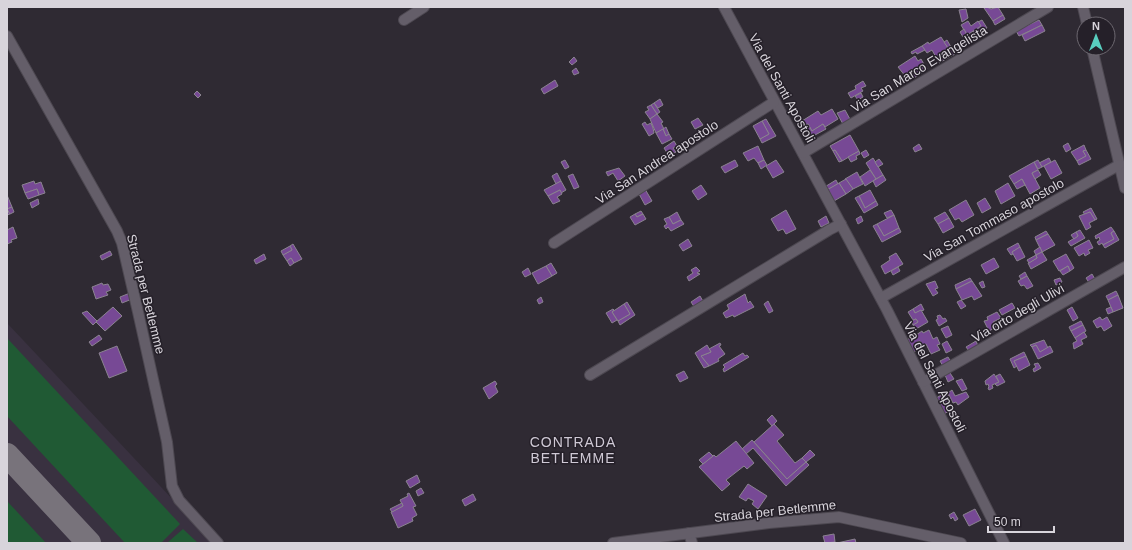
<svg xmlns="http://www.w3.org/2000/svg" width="1132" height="550" viewBox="0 0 1132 550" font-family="Helvetica,sans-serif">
<rect width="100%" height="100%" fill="#2f2a33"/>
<polygon fill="#393140" points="7,323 148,473 213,543 7,543"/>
<g fill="#205a34">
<polygon points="7,338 180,524 161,543 125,543 7,416"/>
<polygon points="7,501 46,543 7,543"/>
<polygon points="183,529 198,543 167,543"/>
</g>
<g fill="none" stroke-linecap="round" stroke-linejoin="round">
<polyline stroke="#78737b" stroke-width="24" points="7,455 89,543"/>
</g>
<g fill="#774995" stroke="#8a838f">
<polygon points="987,7 991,9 998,7 1003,15 993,21 984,8"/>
<polygon points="966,9 968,18 962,22 959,10"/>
<polygon points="1003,15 1005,19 995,25 993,21"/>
<polygon points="982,20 987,28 975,35 973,31 981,26 978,22"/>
<polygon points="1039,20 1042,25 1019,36 1016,31"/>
<polygon points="968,21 971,26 978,21 981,26 967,35 961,25"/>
<polygon points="1042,25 1045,31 1025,41 1022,35"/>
<polygon points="964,29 967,35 963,37 960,32"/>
<polygon points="941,37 950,51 937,59 932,50 927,53 922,46 928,42 929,44"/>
<polygon points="947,40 955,54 939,63 937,59 950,51 944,42"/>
<polygon points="922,46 925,50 917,54 916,52 912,54 911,52"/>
<polygon points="915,56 918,61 921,59 925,66 917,70 916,68 906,77 898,67"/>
<polygon points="574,57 577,61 572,65 569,62"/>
<polygon points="925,66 927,69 914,78 911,71"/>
<polygon points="576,68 579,73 574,75 572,71"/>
<polygon points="555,80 558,86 544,94 541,89"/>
<polygon points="863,81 866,86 861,88 863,91 851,98 848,93 856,89 855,86"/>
<polygon points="197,91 201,95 198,98 194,94"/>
<polygon points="861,93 863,97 858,100 855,96"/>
<polygon points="660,99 663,105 658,108 654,103"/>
<polygon points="654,103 660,112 657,114 651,105"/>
<polygon points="651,105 657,114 650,119 645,112 649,110 647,107"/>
<polygon points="832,109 838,119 825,127 823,124 812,131 808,124 804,126 802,121 818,111 821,115"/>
<polygon points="845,110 851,121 844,126 837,113"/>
<polygon points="657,114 663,122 661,123 664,129 656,133 650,119"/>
<polygon points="698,118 703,125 695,129 691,122"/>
<polygon points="766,119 776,136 762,143 760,139 769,134 762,121"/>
<polygon points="762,121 769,134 760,139 753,126"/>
<polygon points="645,122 647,125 651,123 653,128 654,133 649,136 642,124"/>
<polygon points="808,124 812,131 823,124 826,129 815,135 809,134 804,126"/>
<polygon points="666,127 669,134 666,136 663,129"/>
<polygon points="663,129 666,136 669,134 672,139 662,144 656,133"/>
<polygon points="850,135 859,151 842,161 835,150 833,151 830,146"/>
<polygon points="674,141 677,146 673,148 676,152 669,156 664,148"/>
<polygon points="1068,143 1071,149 1066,152 1063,146"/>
<polygon points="919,144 922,149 915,152 913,148"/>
<polygon points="1084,145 1086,150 1083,151 1086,156 1077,161 1071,152"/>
<polygon points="758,146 764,160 758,163 754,158 748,161 743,153"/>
<polygon points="835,150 842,161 839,162 833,151"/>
<polygon points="866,150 869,155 864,158 861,153"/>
<polygon points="1086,150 1091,159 1079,165 1077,161 1086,156 1083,151"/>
<polygon points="859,151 860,154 856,156 857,159 851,162 848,157"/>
<polygon points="873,158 883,175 876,179 866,163"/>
<polygon points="1049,158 1051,162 1042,167 1039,163"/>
<polygon points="879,159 883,164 878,167 875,162"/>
<polygon points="565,160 569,167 565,169 561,162"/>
<polygon points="735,160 738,166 725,173 721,167"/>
<polygon points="764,160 767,165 761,169 758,163"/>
<polygon points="776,160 784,172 773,178 766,166"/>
<polygon points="1038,160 1042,167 1038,169 1034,162"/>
<polygon points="1055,160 1062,173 1051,179 1044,166"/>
<polygon points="1034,162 1038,170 1032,173 1040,188 1030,194 1022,179 1014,184 1009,176"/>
<polygon points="619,168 625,176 618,181 613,173 608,176 606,172"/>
<polygon points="870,170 876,179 865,186 860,177"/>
<polygon points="1038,170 1041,175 1035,179 1032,173"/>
<polygon points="857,172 863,184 853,189 845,179"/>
<polygon points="557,173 561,181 556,184 552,176"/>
<polygon points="573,174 579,187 574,189 568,176"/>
<polygon points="883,175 886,180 876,187 873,181"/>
<polygon points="846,179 853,189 846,194 839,183"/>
<polygon points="1022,179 1025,185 1017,189 1014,184"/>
<polygon points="836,180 838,184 827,190 823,188"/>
<polygon points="34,181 35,184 41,182 45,193 39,195 37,189 25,193 22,185"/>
<polygon points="561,181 566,190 561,193 560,190 548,196 544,190"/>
<polygon points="839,183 846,194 834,201 827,190"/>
<polygon points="1008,183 1015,196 1001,204 995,191"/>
<polygon points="701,185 707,194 698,200 692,191"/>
<polygon points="37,189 39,195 28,199 25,193"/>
<polygon points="645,189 652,201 645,205 639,194"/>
<polygon points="560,190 562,194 557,197 560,201 553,204 548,196"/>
<polygon points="870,190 876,201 865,208 859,196"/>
<polygon points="7,195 12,207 7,209 10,214 7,215"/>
<polygon points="859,196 865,208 876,201 878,205 864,213 855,198"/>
<polygon points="985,198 991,208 982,213 977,203"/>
<polygon points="38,199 39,204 32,208 30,203"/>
<polygon points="966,200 974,215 962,222 959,218 955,220 949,210"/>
<polygon points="12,207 14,212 10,214 7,209"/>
<polygon points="1091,208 1097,219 1095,220 1090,212 1085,215 1083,212"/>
<polygon points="786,210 796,229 786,234 783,229 778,231 771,219"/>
<polygon points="891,210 894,215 887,218 884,213"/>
<polygon points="641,211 643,214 637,217 635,214"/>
<polygon points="677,212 681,220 673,224 669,217"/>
<polygon points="945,212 949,218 938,224 934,218"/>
<polygon points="1090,212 1095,220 1089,223 1091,227 1086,230 1079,216"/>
<polygon points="635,214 637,217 643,214 646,219 635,225 630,217"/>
<polygon points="894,215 899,228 884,236 877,224"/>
<polygon points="826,216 829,223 821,227 818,221"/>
<polygon points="861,216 863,221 858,224 856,219"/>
<polygon points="669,217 673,224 681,220 684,224 671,231 668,227 666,229 664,226 667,224 664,219"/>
<polygon points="949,218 954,227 943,233 938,224"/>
<polygon points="877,224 884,236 899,228 901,232 882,242 873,226"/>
<polygon points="13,227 17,238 11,240 12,242 7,244 7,230"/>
<polygon points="1111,227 1114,231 1111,233 1114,239 1103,245 1102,243 1099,245 1097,242 1100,240 1099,237 1096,239 1095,236"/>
<polygon points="1080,230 1085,238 1071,246 1068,242 1078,236 1076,232"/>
<polygon points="1046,231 1048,234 1036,240 1035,237"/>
<polygon points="1114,231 1119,240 1105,248 1103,245 1114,239 1111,233"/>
<polygon points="1076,232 1078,236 1074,239 1071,235"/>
<polygon points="1048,234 1055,245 1042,252 1036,240"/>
<polygon points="688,239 692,246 683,251 679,245"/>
<polygon points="1089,240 1093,248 1088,250 1090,253 1085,256 1084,253 1079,256 1074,248"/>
<polygon points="1018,243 1020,247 1012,252 1013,254 1011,255 1007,249"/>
<polygon points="293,244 302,259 294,263 291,258 287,261 283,255 292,250 290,246"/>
<polygon points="290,246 292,250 283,255 281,251"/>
<polygon points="1020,247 1025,257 1017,261 1012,252"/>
<polygon points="1040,247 1042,252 1036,255 1034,251"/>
<polygon points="110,251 112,255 102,260 100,256"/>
<polygon points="1042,252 1047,260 1031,269 1028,263 1037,258 1036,255"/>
<polygon points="896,253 903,264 885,274 881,266 890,260 889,257"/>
<polygon points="264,254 266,259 256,264 254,260"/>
<polygon points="1066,254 1074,268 1070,271 1068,266 1059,271 1053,261"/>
<polygon points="1036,255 1037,258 1029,263 1027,260"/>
<polygon points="291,258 294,263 290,266 287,261"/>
<polygon points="994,258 999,267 986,274 981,265"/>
<polygon points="551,263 557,273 552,276 546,266"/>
<polygon points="546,266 552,276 538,284 532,273"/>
<polygon points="1068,266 1070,271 1063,275 1060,271"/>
<polygon points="696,267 700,271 697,273 700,274 689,281 687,277 693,273 691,270"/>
<polygon points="898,267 900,271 893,275 891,271"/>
<polygon points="528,268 531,274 525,277 522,272"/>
<polygon points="1025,272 1027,276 1021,279 1019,276"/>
<polygon points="1092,274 1096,281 1090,284 1086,278"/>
<polygon points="1027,276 1033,286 1027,289 1024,285 1021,286 1018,281"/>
<polygon points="970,278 972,281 956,289 955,285"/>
<polygon points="1060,278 1062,282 1056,285 1054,280"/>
<polygon points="935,281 938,288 935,289 938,293 933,296 926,284"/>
<polygon points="972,281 982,296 974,300 972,296 962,300 956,289"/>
<polygon points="983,281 985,287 982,288 979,283"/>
<polygon points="102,283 103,285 108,284 111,290 106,292 108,295 96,299 92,287"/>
<polygon points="1116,291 1118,295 1108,300 1106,296"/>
<polygon points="130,293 132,299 122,303 120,297"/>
<polygon points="745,294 748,303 750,301 754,307 734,317 733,315 726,318 723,313 729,309 727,305"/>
<polygon points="1118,295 1123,308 1113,312 1108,300"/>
<polygon points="700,296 704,303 695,308 691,302"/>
<polygon points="541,297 543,302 539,304 537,300"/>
<polygon points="961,300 966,306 961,309 957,302"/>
<polygon points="768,301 773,311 769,313 764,304"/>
<polygon points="627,302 635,315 620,325 618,321 630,314 624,304"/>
<polygon points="1012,303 1015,308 1002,315 999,310"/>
<polygon points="624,304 630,314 618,321 612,312"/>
<polygon points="921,304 924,310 915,313 913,309"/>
<polygon points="113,307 122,316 105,331 96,322"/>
<polygon points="1072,307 1078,318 1073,321 1067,310"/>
<polygon points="1111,307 1113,312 1108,314 1106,309"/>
<polygon points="613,309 614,310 612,312 617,320 612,323 606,313"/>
<polygon points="913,309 915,313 921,310 928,322 916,329 913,325 918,322 916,319 913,320 908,312"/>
<polygon points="87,311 97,321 93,325 82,313"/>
<polygon points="997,312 1001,318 993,322 996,327 989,331 984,321 988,320 987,317"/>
<polygon points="940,315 943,319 945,318 947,321 939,326 936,320 938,319 937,316"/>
<polygon points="1100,317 1102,320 1107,317 1112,326 1104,331 1101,326 1097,328 1093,321"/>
<polygon points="916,319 918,322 913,325 911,321"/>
<polygon points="1081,321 1083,325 1071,331 1069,327"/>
<polygon points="1083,325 1086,331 1075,338 1071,331"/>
<polygon points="948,326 952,335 946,338 941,329"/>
<polygon points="929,330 933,339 937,337 940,344 937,345 940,350 931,354 926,344 923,346 920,341 917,342 920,349 913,352 905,340 917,336 916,335 922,331 923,333"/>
<polygon points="1084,332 1087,337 1081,340 1083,344 1074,349 1073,343 1077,341 1075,338"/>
<polygon points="99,335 102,339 92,346 89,342"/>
<polygon points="1044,340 1048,348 1040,352 1036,345 1032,347 1030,345"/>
<polygon points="947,341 952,350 946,353 942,344"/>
<polygon points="976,341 978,346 969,351 966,347"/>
<polygon points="720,343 721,345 719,346 725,354 718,359 719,361 709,366 701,356 711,352 709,349"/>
<polygon points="707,345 711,352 701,356 709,366 704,368 695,353"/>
<polygon points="1036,345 1040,352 1050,346 1053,352 1038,359 1032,347"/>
<polygon points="117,346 127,371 109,378 99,353"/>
<polygon points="1024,352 1026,356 1014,361 1017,366 1014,368 1010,359"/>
<polygon points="743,353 745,356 747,355 749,357 724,372 723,369 725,367 723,365"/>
<polygon points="1026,356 1030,365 1019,371 1014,361"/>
<polygon points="948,357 951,362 943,366 940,361"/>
<polygon points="1038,363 1041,368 1034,372 1033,369 1036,367 1034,364"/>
<polygon points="684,371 688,378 680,382 676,375"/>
<polygon points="950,373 954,379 948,382 945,375"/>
<polygon points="994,374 999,382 992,385 993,388 989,390 988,388 989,387 988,384 986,385 985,381"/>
<polygon points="1000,374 1005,382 997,386 995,384 999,382 996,376"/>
<polygon points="962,379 967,389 962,391 956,381"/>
<polygon points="495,381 497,384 495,386 498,392 489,399 483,388"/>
<polygon points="952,390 955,396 966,392 969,397 958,405 956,402 953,403 948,393"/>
<polygon points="947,392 949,396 938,402 936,398"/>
<polygon points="947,398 951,406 947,407 949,411 944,414 938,402"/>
<polygon points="772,415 777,421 772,426 767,420"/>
<polygon points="774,424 784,435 777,441 795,463 802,458 806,462 787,479 754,442"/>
<polygon points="752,440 787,479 806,462 809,465 786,486 753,448 746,454 742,449"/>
<polygon points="736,441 754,463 747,469 744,466 726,480 730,484 722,491 699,467 714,455 716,457"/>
<polygon points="810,450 815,455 806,462 802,458"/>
<polygon points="709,452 713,456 703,464 699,460"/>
<polygon points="417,475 420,482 410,488 406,481"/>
<polygon points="748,484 767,496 758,509 752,504 754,501 748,498 746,501 739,497"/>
<polygon points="421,488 424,493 418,496 416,491"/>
<polygon points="409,493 416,506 413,507 417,515 412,518 413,521 398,528 391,512 403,506 400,500 408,496 407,494"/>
<polygon points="473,494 476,500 465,506 462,500"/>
<polygon points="402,503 403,506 392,512 390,509"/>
<polygon points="975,509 981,520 969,526 963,515"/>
<polygon points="954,512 958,519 955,521 953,517 951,519 949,515"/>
<polygon points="834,534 835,542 825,543 823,536"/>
<polygon points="855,539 856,543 837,543"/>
</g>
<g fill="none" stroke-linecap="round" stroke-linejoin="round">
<g stroke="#4d4851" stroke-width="12">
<g id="minor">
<polyline points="724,7 887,310 1004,543"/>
<polyline points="1083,7 1087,24"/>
<polyline points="404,20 424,7"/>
<polyline points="7,36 117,231 122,243 138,312 167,442 172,486 179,500 218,543"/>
<polyline points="1092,48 1125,188"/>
<polyline points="803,153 1048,7"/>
<polyline points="554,243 774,102"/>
<polyline points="881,298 1119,165"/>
<polyline points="590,375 829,230 841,224"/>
<polyline points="923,382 1125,267"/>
<polyline points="689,533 692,543"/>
<polyline points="613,543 769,523 839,517 961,543"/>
</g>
</g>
<use href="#minor" stroke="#645e69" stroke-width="10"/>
</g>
<g text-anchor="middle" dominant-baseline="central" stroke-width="3" stroke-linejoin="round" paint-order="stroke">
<g font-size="13" fill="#d8d4db" stroke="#252029">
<text transform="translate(919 69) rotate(-31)">Via San Marco Evangelista</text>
<text transform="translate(782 88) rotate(61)">Via del Santi Apostoli</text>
<text transform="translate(657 162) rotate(-33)">Via San Andrea apostolo</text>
<text transform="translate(994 220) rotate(-29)">Via San Tommaso apostolo</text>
<text transform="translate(146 294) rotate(76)">Strada per Betlemme</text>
<text transform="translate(1018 313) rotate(-30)">Via orto degli Ulivi</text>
<text transform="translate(935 377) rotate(63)">Via del Santi Apostoli</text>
<text transform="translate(775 511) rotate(-6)">Strada per Betlemme</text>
</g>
<g font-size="14" letter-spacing="1" fill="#cfc9d5" stroke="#252029">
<text x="573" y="442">CONTRADA<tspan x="573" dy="16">BETLEMME</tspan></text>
</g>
</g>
<rect width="1132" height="550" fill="none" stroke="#d8d4db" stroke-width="16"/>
<g transform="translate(1096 36)"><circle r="19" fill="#252029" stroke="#6d6870"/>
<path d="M0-3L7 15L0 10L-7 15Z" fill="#59cebf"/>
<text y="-6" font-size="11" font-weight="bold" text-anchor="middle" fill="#d8d4db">N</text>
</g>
<path d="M988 526v6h66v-6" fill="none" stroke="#d8d4db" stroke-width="2"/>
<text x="994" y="526" font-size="12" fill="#d8d4db" stroke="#252029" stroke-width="3" paint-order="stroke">50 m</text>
</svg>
